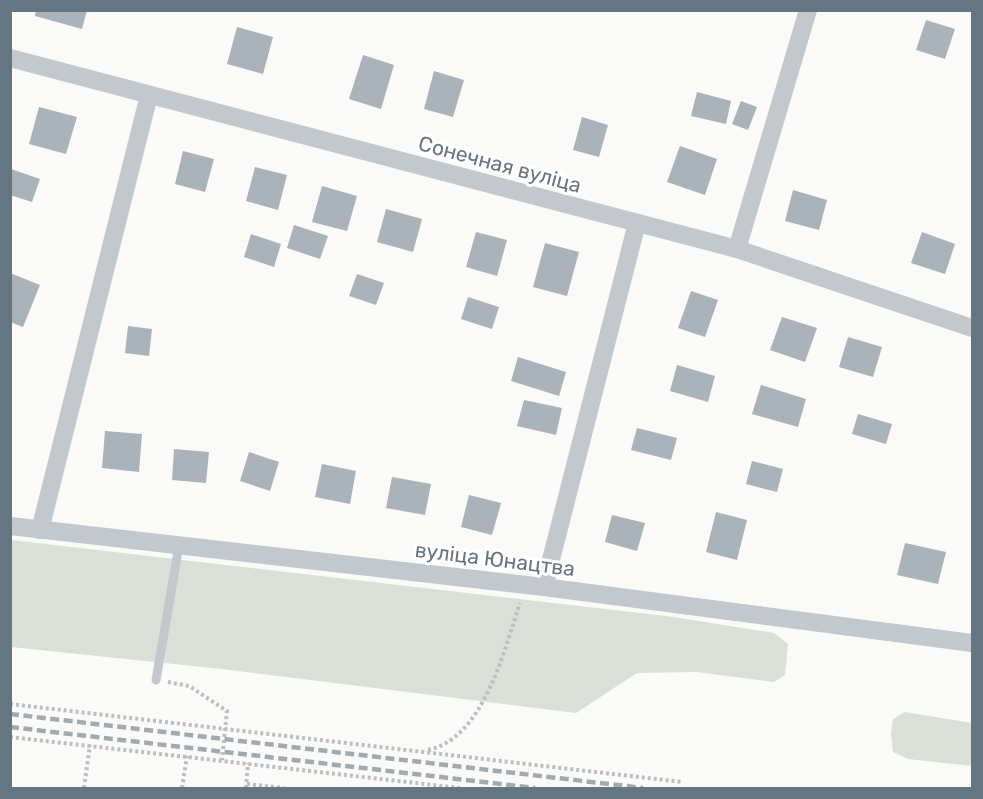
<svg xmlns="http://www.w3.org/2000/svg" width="983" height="799" viewBox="0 0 983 799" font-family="Rubik,sans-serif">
<rect width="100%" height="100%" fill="#fafaf8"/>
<g fill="#dadfd7">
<polygon points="11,540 674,617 774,633 788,644 785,675 774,682 697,672 637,673 576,713 222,669 11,647"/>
<polygon points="905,712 972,723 972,766 908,759 893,752 891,734 893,719"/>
</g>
<g fill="#aab3b9">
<polygon points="36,10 87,10 82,29 35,16"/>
<polygon points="926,20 955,29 945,59 916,50"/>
<polygon points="237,27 273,37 263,74 227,64"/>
<polygon points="363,55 394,65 381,109 349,99"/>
<polygon points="434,71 464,80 453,117 424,109"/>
<polygon points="697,92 731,101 726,124 691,116"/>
<polygon points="741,101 757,107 748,130 732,124"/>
<polygon points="39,107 77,117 66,154 29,144"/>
<polygon points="582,117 608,125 599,157 573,150"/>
<polygon points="680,146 717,159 705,195 667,182"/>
<polygon points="183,151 214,159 205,192 175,184"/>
<polygon points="255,167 287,175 278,210 246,201"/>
<polygon points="11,169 40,179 32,202 10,195"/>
<polygon points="322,186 357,196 347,231 312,222"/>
<polygon points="793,190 827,200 819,230 785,221"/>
<polygon points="386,209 422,219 413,252 377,242"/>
<polygon points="294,225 328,236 320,259 287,248"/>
<polygon points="476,232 507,240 497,276 466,267"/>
<polygon points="922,232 955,244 945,274 911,263"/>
<polygon points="251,234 281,244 274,267 244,257"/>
<polygon points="545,243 579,252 567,296 533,287"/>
<polygon points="10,273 40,285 23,327 10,322"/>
<polygon points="357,274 384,283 376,305 349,296"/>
<polygon points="691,291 718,300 705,337 678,328"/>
<polygon points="468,297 499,307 492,329 461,319"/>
<polygon points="782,317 817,328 805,362 770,350"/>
<polygon points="128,326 152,329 149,356 125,353"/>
<polygon points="848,337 882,347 873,377 839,367"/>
<polygon points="518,357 566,372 559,396 511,381"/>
<polygon points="677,365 715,376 708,402 670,391"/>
<polygon points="761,385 806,399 798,427 752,414"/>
<polygon points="524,400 562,408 556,435 517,426"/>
<polygon points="858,414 892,424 886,444 852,434"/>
<polygon points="637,428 677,438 671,460 631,450"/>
<polygon points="105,431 142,434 139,472 102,468"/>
<polygon points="174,449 209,452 206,483 172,480"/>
<polygon points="249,452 279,462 270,491 240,481"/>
<polygon points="752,461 783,469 777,492 746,484"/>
<polygon points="322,464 356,471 350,504 315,497"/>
<polygon points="392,477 431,484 425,515 386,508"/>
<polygon points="469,495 501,503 492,535 461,527"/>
<polygon points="716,512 747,520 737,560 706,552"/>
<polygon points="612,515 645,523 637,551 605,542"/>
<polygon points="905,543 946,552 938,584 897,575"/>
</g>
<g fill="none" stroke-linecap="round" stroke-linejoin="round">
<g stroke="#bbbfc2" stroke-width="4" stroke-dasharray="3 3" stroke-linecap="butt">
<polyline points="168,682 189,686 227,711 222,760"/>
<polyline points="10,704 682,782"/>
<polyline points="10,737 460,788"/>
<path d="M428 750C484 738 504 650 520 603"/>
<polyline points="247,784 284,788"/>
<polyline points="84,788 90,745"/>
<polyline points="182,788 187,756"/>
<polyline points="246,788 248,763"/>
</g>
<polyline stroke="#c3c8cc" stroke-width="9" points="156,680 179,545"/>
<g stroke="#c3c8cc" stroke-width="18">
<polyline points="10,58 737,249 972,328"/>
<polyline points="737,249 808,10"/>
<polyline points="10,526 544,587 972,643"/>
<polyline points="40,530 149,95"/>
<polyline points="544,587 637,223"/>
</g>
<g stroke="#a2aab0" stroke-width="4.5" stroke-dasharray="9 4.5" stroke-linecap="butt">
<polyline points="10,714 643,788"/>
<polyline points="10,727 535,788"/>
</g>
</g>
<g text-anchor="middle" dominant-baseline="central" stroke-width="6" stroke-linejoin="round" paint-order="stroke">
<g font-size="21" fill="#657683" stroke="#fff">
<text transform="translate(500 164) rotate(15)">Сонечная вуліца</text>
<text transform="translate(495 559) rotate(7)">вуліца Юнацтва</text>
</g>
</g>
<rect width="983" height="799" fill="none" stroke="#657683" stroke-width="24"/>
</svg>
